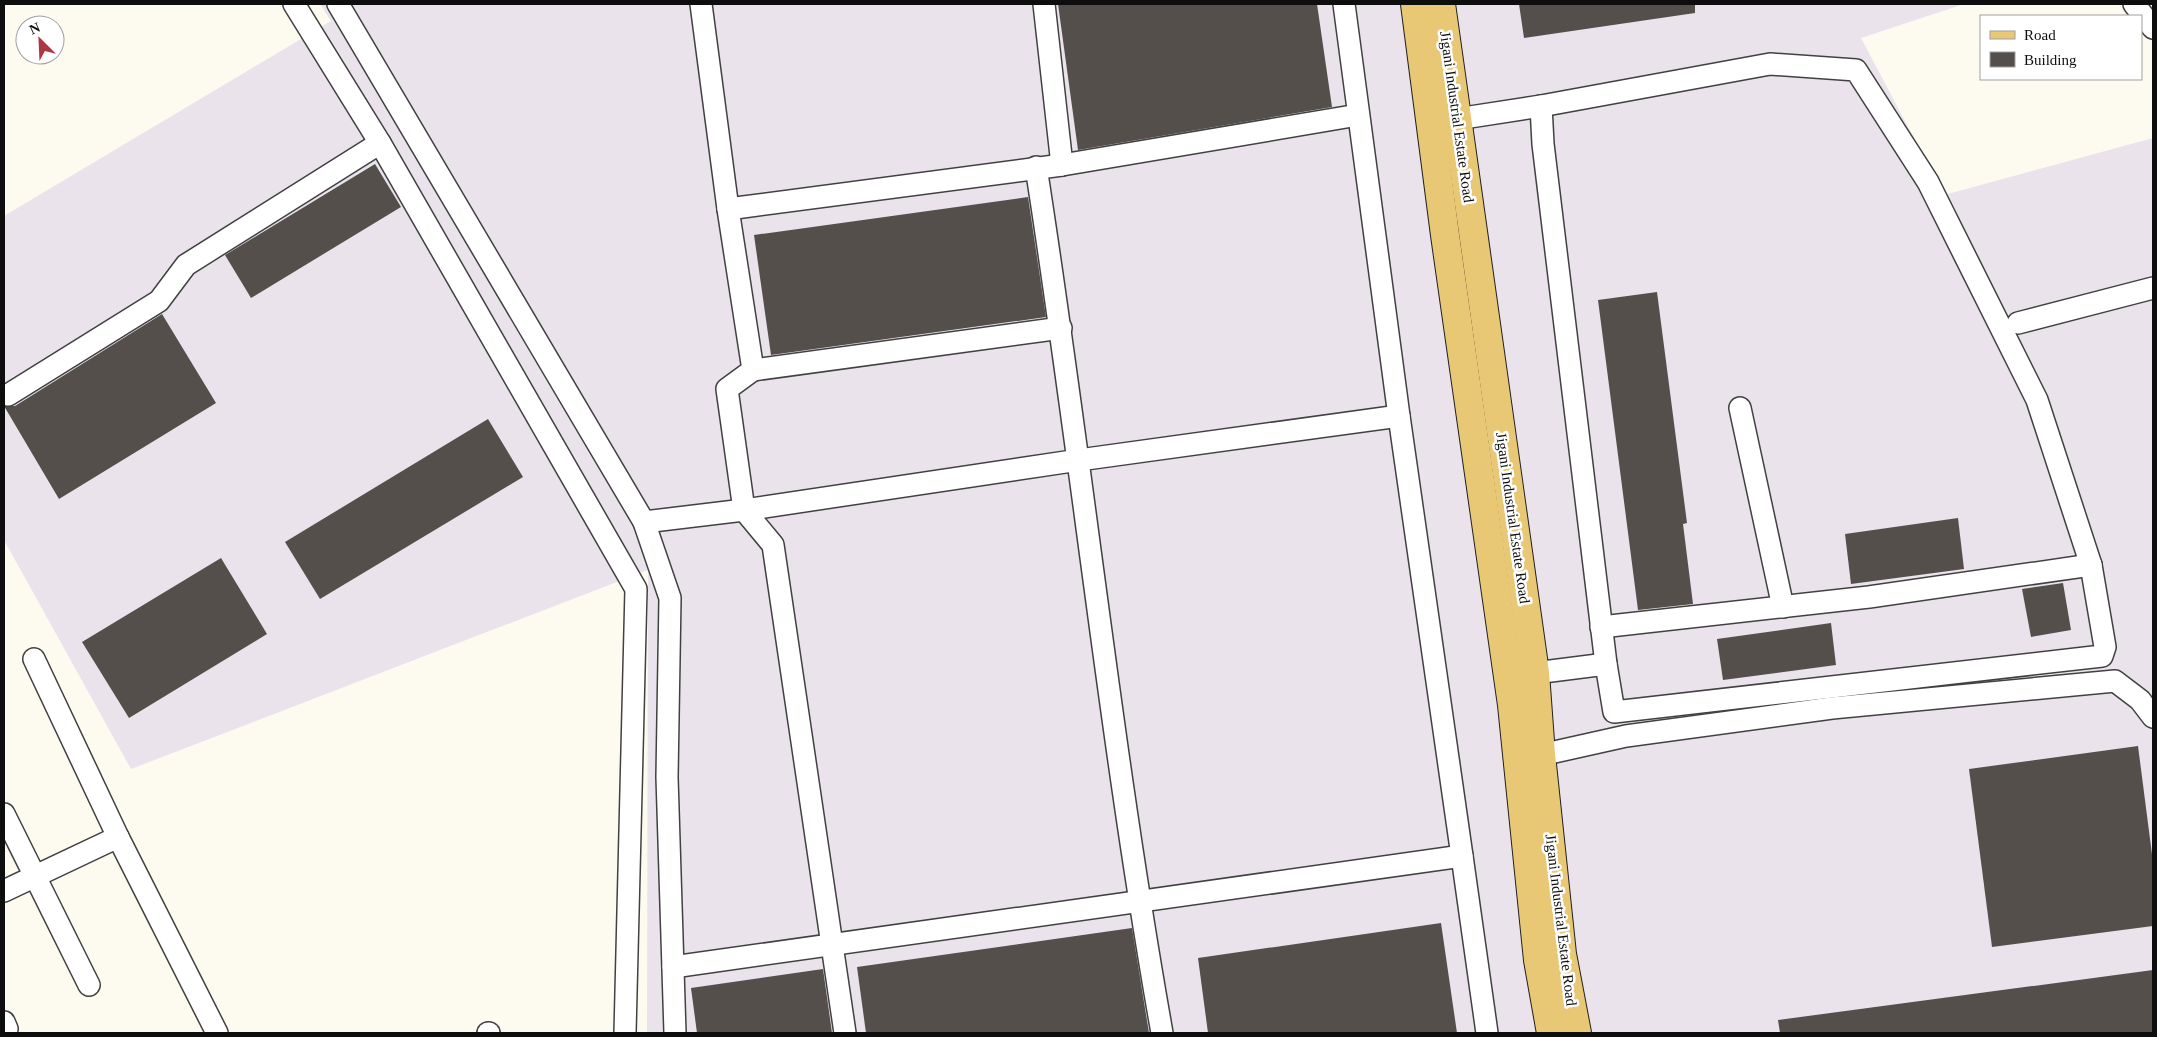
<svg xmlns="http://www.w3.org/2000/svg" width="2157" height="1037" viewBox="0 0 2157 1037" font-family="'Times New Roman',serif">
<rect width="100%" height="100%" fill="#fdfaf0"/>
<polygon fill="#eae3eb" points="320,4 1964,4 1861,38 1944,195 2153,138 2153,1033 647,1033 648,570 131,769 4,540 4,216 331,21"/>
<g fill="#554f4b">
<polygon points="1058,4 1317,4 1332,107 1078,150"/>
<polygon points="1519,4 1695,4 1695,13 1524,38"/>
<polygon points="375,164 401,207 251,298 225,255"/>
<polygon points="1028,197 1046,317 771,355 754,235"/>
<polygon points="1657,292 1687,523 1683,524 1693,604 1638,610 1598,300"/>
<polygon points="162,314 216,403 59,499 4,406 15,406"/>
<polygon points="488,419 523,477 320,599 285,542"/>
<polygon points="1958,518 1964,569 1851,584 1845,534"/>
<polygon points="221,558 267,634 129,718 82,642"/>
<polygon points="2063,583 2071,630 2031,637 2022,589"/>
<polygon points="1831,623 1836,665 1723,680 1717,639"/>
<polygon points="2138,746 2153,862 2153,926 1992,947 1969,769"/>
<polygon points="1441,923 1457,1033 1208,1033 1198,958"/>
<polygon points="1132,928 1149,1033 866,1033 857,967"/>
<polygon points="823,969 832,1033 697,1033 691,988"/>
<polygon points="2153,970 2153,1033 1780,1033 1778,1020"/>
</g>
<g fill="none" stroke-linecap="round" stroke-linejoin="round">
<g stroke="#414141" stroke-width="24">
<g id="minor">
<polyline points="294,4 380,143 636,589 625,1033"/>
<polyline points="338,4 644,522 670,598 667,777 675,1033"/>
<polyline points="701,4 728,209 1062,165 1358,115"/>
<polyline points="1044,4 1062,165"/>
<polyline points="2134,4 2153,28"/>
<polyline points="1541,106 1543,144 1606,664"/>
<polyline points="1457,119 1541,106 1770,64 1856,70 1928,182 2037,400 2091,565 2105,647 2102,656 1614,712 1606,664 1535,673"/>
<path d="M1036 167C1081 455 1111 746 1162 1033"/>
<polyline points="728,209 753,370 727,389 744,510 773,545 845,1033"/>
<polyline points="2018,323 2153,288"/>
<polyline points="753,370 1061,328"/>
<polyline points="8,395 159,301 186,265 380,143"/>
<polyline points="1740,408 1783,607"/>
<polyline points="644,522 744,510 1079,460 1399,416"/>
<polyline points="1601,627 1869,597 2091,565"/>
<polyline points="34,659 118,837 217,1033"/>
<polyline points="1541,755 1626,736 1832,708 2115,681 2140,700 2153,717"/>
<polyline points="4,814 89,985"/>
<polyline points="1462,856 1487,1033"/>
<polyline points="4,891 118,837"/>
<polyline points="673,967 1462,856 1399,416 1344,4"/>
<polyline points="4,1022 7,1029"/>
<polyline points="488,1033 489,1033"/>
</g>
</g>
<g stroke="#1f1f1f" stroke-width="30">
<g id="major">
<polyline points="1415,4 1445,235 1512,705 1538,960 1551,1033"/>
<polyline points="1441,4 1535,673 1541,755 1562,954 1577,1033"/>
</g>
</g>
<use href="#minor" stroke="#fff" stroke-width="21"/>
<use href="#major" stroke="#e8c875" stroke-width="28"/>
</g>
<g text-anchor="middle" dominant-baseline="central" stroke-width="5" stroke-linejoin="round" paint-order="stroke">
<g font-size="15" fill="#0e0e0e" stroke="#fff">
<text transform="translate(1457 117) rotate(82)">Jigani Industrial Estate Road</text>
<text transform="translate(1513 518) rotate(82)">Jigani Industrial Estate Road</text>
<text transform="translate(1561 920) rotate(83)">Jigani Industrial Estate Road</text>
</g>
</g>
<rect width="2157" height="1037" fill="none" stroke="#0e0e0e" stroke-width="10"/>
<rect x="1980" y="15" width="162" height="65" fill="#ffffff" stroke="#9f9f9f"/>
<rect x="1990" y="31" width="25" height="8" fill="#e8c875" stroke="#9f9f9f"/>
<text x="2024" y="40" font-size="15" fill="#0e0e0e">Road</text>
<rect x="1990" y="52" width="25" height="15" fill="#554f4b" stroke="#9f9f9f"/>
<text x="2024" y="65" font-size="15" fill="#0e0e0e">Building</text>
<g transform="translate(40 40) rotate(336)"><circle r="24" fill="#ffffff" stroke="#9f9f9f"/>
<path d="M0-4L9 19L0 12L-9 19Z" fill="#ad3640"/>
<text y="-8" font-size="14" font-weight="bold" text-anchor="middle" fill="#0e0e0e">N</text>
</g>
</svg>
